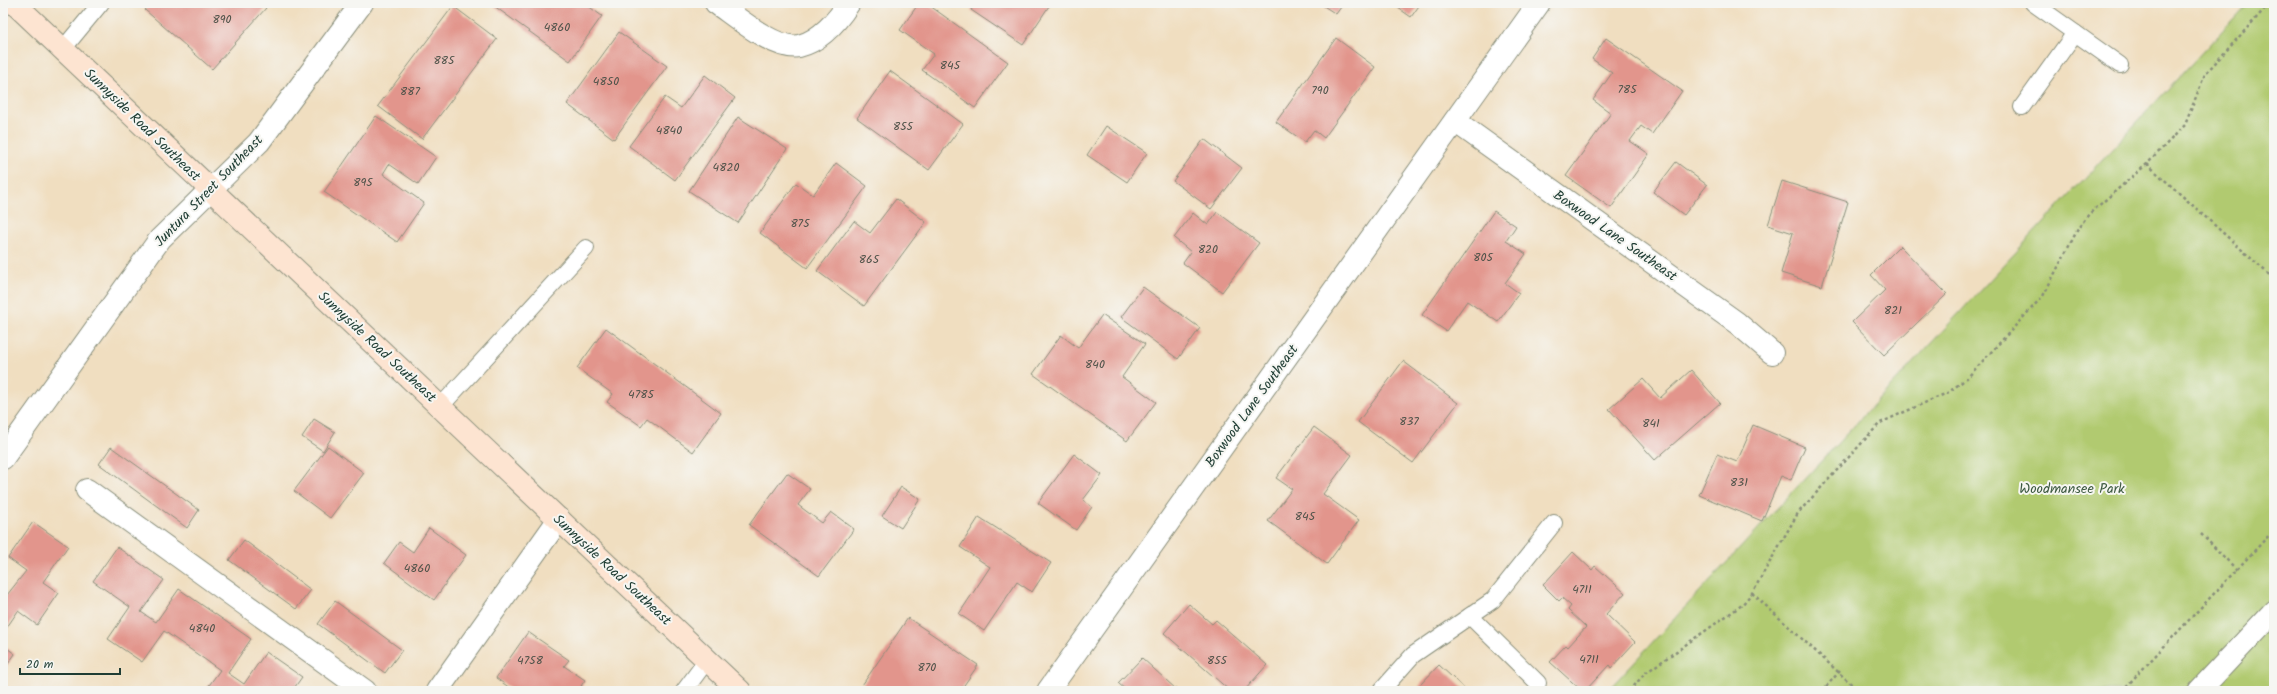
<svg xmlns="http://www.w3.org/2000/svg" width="2277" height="694" viewBox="0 0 2277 694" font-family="Kalam,sans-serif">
<rect width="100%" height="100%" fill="#f6f6f2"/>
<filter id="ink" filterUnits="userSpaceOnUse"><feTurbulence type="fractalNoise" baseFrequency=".025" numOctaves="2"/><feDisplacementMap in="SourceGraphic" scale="8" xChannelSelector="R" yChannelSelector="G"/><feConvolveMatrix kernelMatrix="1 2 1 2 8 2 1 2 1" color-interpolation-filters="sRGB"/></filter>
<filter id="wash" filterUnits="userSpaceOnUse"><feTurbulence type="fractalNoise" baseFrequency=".012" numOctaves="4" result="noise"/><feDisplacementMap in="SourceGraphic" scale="16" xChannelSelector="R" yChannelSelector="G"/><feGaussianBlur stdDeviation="0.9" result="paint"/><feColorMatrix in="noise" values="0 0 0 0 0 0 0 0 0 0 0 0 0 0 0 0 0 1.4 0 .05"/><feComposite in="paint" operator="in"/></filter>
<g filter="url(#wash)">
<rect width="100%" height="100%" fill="#f0dec0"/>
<polygon fill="#b1ca70" stroke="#688452" points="2248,3 2274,3 2274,691 1607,691"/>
<g id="blocks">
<g fill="#e2958c">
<polygon points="151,3 261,3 266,8 212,69 145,10"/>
<polygon points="490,3 584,3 602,16 570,61"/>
<polygon points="919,3 926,3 1008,62 975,108 922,70 934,54 900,30"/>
<polygon points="975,3 1051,3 1023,45 971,10"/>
<polygon points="1319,3 1344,3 1336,14"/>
<polygon points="1391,3 1421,3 1411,17"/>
<polygon points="453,6 497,39 422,139 378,106"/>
<polygon points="619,32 667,66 614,139 567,104"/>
<polygon points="1336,38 1375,67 1324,138 1314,130 1305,142 1276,122"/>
<polygon points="1606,38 1682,91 1652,134 1641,126 1630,141 1649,154 1611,208 1566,176 1611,113 1593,100 1612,73 1592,59"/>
<polygon points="890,71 963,124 929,170 857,118"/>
<polygon points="705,75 735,98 675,180 629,146 665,97 681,108"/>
<polygon points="376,116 436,157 418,184 389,164 383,174 424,203 397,242 324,192"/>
<polygon points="738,117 787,149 738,223 689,191"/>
<polygon points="1106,126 1147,153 1127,182 1087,155"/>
<polygon points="1204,139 1242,168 1211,209 1173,181"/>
<polygon points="1676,162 1707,185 1684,215 1653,192"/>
<polygon points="836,163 867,186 807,268 760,233 796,183 813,195"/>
<polygon points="1782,181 1848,202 1822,286 1781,273 1793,233 1768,225"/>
<polygon points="896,199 926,222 864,306 817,271 854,221 870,233"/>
<polygon points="1494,211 1516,226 1506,241 1526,254 1505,283 1519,293 1498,322 1467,301 1446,331 1422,315"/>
<polygon points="1217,212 1259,243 1222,292 1183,263 1191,252 1174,238 1193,213 1208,225"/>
<polygon points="1900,246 1947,294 1884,355 1852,322 1885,290 1871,275"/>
<polygon points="1143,287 1200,328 1178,359 1121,317"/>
<polygon points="1102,315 1145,344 1122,377 1156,402 1127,441 1033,374 1061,335 1078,348"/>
<polygon points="606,328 721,413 693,452 647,418 641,426 607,402 613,394 577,368"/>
<polygon points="1403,361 1458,403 1413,463 1358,422"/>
<polygon points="1691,370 1720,403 1655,460 1609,409 1643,379 1660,398"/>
<polygon points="314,419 335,432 323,451 302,437"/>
<polygon points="1753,425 1805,447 1791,480 1781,476 1762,521 1699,495 1717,454 1737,462"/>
<polygon points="1314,427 1352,455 1323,494 1359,520 1327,564 1268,521 1292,489 1276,478"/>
<polygon points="328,446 364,473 330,518 294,491"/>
<polygon points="111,447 199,510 187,528 99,464"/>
<polygon points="1074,454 1102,475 1083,500 1092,507 1076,530 1038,503"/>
<polygon points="787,473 810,489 798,505 822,523 831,512 854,529 819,576 749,525"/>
<polygon points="901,487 920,499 901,528 882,516"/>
<polygon points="979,517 1051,563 1032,592 1017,582 984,631 959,614 990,567 960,547"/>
<polygon points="33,522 68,546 43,582 59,593 37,625 18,611 3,633 3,600 26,571 8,558"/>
<polygon points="429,528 466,555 434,600 384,563 399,542 413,552"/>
<polygon points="244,540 311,590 296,609 229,560"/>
<polygon points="117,547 164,580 141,612 156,622 179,589 251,639 228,673 244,684 266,652 302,677 292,691 205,691 220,670 164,631 142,662 108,639 130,607 93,581"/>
<polygon points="1573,552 1592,570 1595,566 1625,593 1606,614 1635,642 1611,668 1609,665 1585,691 1582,691 1550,662 1566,645 1568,647 1586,627 1568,610 1571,606 1562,598 1559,601 1543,585"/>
<polygon points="335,601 402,650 385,673 318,624"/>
<polygon points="1189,604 1212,624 1216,620 1267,665 1244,691 1230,691 1164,633"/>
<polygon points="908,618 978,665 960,691 858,691"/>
<polygon points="528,632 569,660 564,666 585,680 581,686 588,691 514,691 496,678"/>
<polygon points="3,645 15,654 3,671"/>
<polygon points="1142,658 1177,690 1176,691 1127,691 1118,683"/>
<polygon points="1439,665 1467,691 1419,691 1422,689 1419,686"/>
</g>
</g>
</g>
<g filter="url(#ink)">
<use href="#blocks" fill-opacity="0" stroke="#888e7a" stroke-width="1"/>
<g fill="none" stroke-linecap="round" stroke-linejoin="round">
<g stroke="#888e7a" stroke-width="18">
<g id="lane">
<polyline points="2033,3 2120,65"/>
<polyline points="63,49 101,3"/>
<polyline points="2022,107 2075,33"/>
<polyline points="440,407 586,248"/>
<polyline points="1470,616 1538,683"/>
<polyline points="684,691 707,660"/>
<polyline points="1381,691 1413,655 1493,600 1554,523"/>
</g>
</g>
<g stroke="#888e7a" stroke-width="24">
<g id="street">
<path d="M716 3C735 16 776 51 799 46 820 41 838 20 849 3"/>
<polyline points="1455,121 1737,323 1772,353"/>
<polyline points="3,458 160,239 259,142 362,3"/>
<polyline points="87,490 365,691"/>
<polyline points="437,691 559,519"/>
<polyline points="1048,691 1539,3"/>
<polyline points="2199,691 2274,611"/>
</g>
</g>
<g stroke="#888e7a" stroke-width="24">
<polyline id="secondary" points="14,3 740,691"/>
</g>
<g stroke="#888e7a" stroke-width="2.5" stroke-dasharray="3 3" stroke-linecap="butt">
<polyline points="2147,164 2274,279"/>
<polyline points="2201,534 2237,570"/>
<polyline points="1752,593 1859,691"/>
<polyline points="1630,691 1644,674 1742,605 1752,593 1798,513 1880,423 1949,392 1967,378 2043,296 2079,227 2089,214 2147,164 2185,125 2205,74 2270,3"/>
<polyline points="1822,691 1840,671"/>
<polyline points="2122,691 2274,530"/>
</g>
<use href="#lane" stroke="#fff" stroke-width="16"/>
<use href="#street" stroke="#fff" stroke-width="22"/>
<use href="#secondary" stroke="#fde4d1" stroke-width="22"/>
</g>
</g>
<g text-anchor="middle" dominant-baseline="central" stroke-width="4" stroke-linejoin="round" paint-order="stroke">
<g font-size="12" fill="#50534a">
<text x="222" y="19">890</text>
<text x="557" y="27">4860</text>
<text x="444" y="60">885</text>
<text x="950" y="65">845</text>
<text x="606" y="81">4850</text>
<text x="1627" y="89">785</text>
<text x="1320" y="90">790</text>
<text x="410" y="91">887</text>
<text x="903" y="126">855</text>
<text x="669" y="130">4840</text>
<text x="726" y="167">4820</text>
<text x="363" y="182">895</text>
<text x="800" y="223">875</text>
<text x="1208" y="249">820</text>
<text x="1483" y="257">805</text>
<text x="869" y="259">865</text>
<text x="1893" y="310">821</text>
<text x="1095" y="364">840</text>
<text x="641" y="394">4785</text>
<text x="1409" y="421">837</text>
<text x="1651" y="423">841</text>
<text x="1739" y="482">831</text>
<text x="1305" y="516">845</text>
<text x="417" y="568">4860</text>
<text x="1582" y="589">4711</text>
<text x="202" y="628">4840</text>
<text x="1589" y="659">4711</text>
<text x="530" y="660">4758</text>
<text x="1217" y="660">855</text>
<text x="927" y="667">870</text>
</g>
<g font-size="14" fill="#1f3d34" stroke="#f6f6f2">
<text transform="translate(142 125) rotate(44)">Sunnyside Road Southeast</text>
<text transform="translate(209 191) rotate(-46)">Juntura Street Southeast</text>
<text transform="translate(1615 236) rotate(35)">Boxwood Lane Southeast</text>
<text transform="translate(377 347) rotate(43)">Sunnyside Road Southeast</text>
<text transform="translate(1252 406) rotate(-54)">Boxwood Lane Southeast</text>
<text transform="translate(612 570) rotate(43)">Sunnyside Road Southeast</text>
</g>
<g font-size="14" fill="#3c5940" stroke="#f6f6f2">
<text x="2072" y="489">Woodmansee Park</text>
</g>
</g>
<rect width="2277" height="694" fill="none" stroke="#f6f6f2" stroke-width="16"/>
<path d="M20 668v6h100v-6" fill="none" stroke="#1f3d34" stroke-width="2"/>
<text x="26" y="668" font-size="12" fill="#1f3d34" stroke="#f6f6f2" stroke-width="3" paint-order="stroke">20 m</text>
</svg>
